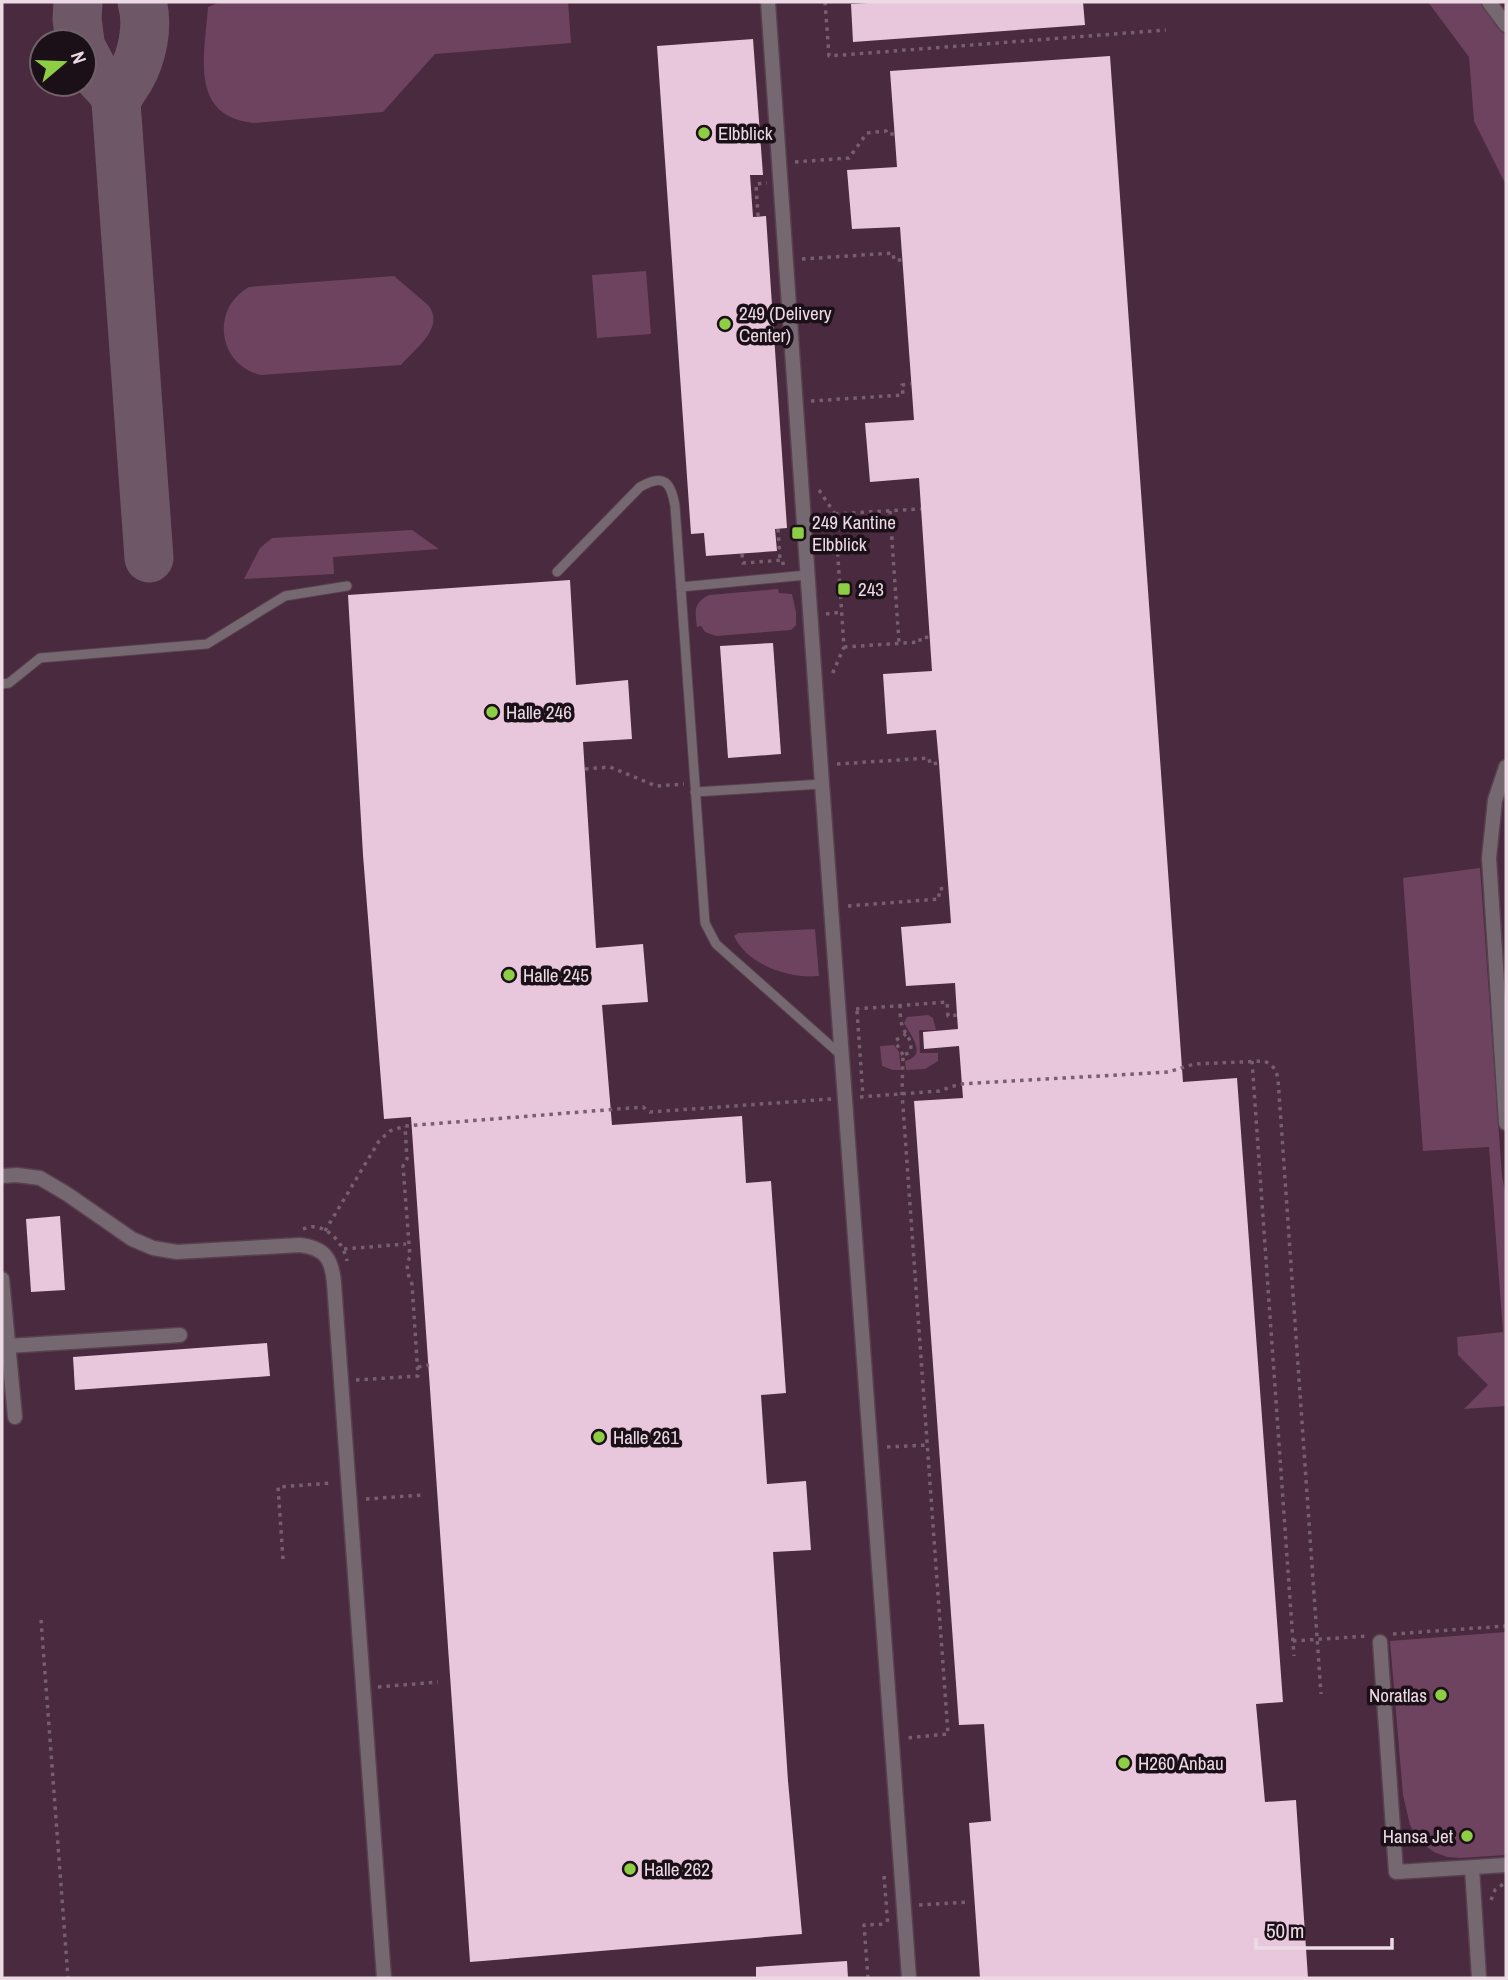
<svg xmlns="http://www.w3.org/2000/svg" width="1508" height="1980" viewBox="0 0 1508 1980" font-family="'Archivo Narrow',sans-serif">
<rect width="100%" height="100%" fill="#3c2333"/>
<path fill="#492a3e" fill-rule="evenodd" d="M2 2H1504L1506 5V1978H2ZM42 42H84V84H42Z"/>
<g fill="#6e435f">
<path d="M220 2H568L571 43 435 54 383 112 253 123C188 116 205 53 208 7Z"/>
<polygon points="1428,2 1481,2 1506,36 1506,185 1474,121 1469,57"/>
<polygon points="646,271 651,334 597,338 592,275"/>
<path d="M394 276 428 305C446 327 415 349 401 365L261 375C218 365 210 309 249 287Z"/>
<polygon points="412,530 439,549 333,557 334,574 244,579 260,548 272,538"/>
<path d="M778 589 779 593 792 594 796 612V625L791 630 716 636 705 632 701 626 697 627C695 611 693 603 709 595Z"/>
<polygon points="1480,868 1502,1176 1506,1196 1506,1406 1464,1409 1488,1385 1458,1355 1457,1337 1503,1332 1489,1147 1423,1151 1403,878"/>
<path d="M815 929 819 976C790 979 747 965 734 936L738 933Z"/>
<path d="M928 1015 933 1018 936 1030H919L920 1053H938V1061L925 1069 906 1070 905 1061C928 1055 911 1036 904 1023L907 1017Z"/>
<polygon points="894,1045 899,1052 901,1070 893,1070 882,1066 880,1046"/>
<polygon points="1506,1632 1506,1855 1460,1858 1447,1857 1434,1852 1420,1842 1410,1825 1403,1795 1390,1641"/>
</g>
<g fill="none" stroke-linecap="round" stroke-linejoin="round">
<g stroke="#6e5766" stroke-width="49">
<polyline points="78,2 77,19 80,42"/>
<polyline points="84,53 94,72 112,91 116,102 149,558"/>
<path d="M116 102C120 92 125 86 130 78 142 57 149 26 142 2"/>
</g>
</g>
<g fill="#e8c6db">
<polygon points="885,2 1083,2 1085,25 853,42 851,4"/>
<polygon points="753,39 763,175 750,175 753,217 766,216 787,528 775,529 777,551 706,556 704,533 691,534 657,46"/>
<polygon points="1110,56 1183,1082 1237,1078 1283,1702 1256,1704 1265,1802 1296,1800 1308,1978 980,1978 969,1823 991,1821 984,1724 959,1725 914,1101 963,1098 959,1046 924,1049 923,1032 958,1029 957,1015 955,983 906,986 901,927 951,923 939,763 936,730 887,734 883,674 932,671 919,478 870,482 865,423 914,420 900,227 852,229 847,170 897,167 890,71"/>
<polygon points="570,580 576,685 628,680 632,739 583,742 596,948 643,944 648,1002 602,1005 612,1125 742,1116 746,1183 771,1181 786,1393 761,1395 767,1484 806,1481 811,1550 773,1552 788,1781 802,1934 470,1962 411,1117 384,1119 363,855 348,595"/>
<polygon points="773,643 781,754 728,758 720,646"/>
<polygon points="60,1216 65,1290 31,1292 26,1219"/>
<polygon points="267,1343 270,1376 75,1390 73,1357"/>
<polygon points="847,1961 848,1978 756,1978 756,1967"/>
</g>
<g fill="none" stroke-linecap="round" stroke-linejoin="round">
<g stroke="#58404f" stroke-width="11">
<g id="lane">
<path d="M557 572 640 487C664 473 671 482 675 506L705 923 716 944 841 1055"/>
<polyline points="681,587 807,575"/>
<polyline points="2,684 9,683 40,658 207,644 285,596 347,586"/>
<polyline points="695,792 822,784"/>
</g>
</g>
<g stroke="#58404f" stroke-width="17">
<g id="street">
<polyline points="768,2 822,784 909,1978"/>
<polyline points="1489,2 1506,25"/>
<polyline points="1506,767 1495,800 1489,858 1506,1123"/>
<path d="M2 1176 17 1175 40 1178 67 1194 132 1239 153 1248 177 1252 300 1245C325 1248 332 1259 334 1283L384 1978"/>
<polyline points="2,1279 15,1417"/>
<polyline points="8,1346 180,1335"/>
<polyline points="1380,1642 1396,1872 1506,1865"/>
<polyline points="1472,1868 1479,1978"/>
</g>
</g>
<g stroke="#765f6e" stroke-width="3.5" stroke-dasharray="3.5 5" stroke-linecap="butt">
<polyline points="825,2 829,56 1166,30"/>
<polyline points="795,162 849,158 867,133 886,131 887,134 894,134"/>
<polyline points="758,216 756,184 767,183"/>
<polyline points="802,259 893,253 894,260 903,260"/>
<polyline points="811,401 903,395 902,385 911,384"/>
<polyline points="819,490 835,514 844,647 831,677"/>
<polyline points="890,511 899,643"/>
<polyline points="835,514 921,509"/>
<polyline points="778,529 780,560"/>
<polyline points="742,554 743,563 783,560 783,565"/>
<polyline points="826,614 842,612"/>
<polyline points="844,647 920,642 920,638 930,637"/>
<polyline points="837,764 929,758 930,764 939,763"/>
<polyline points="585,769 610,767 656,786 684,784"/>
<polyline points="848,906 939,899 939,889 948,888"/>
<path d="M900 1005C900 1011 900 1019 902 1025 905 1036 915 1041 909 1053L903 1055 902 1093 948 1734 906 1738"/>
<polyline points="856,1009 947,1002 948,1016 957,1015"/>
<polyline points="857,1011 863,1096"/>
<polyline points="903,1055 896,1043 896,1040 906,1034"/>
<polyline points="1252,1061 1294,1656"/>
<path d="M860 1097 939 1091 960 1084 1168 1072 1194 1064 1264 1061C1273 1065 1276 1069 1278 1079L1321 1694"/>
<path d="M303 1229C307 1228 311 1226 315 1227 332 1229 344 1246 347 1261"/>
<polyline points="325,1231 379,1141 390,1131 405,1126 643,1107 650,1112 831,1099"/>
<polyline points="344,1249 406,1244"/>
<polyline points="418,1367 429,1365"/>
<path d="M356 1380 418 1376 412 1284C408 1276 405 1265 410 1257L403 1166 407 1159 405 1126"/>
<polyline points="887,1447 928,1445"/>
<polyline points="366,1499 423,1495"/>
<polyline points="283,1559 278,1487 333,1483"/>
<polyline points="41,1620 68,1978"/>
<polyline points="1393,1634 1506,1626"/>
<polyline points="1293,1641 1368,1636"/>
<polyline points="378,1687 438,1682"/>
<polyline points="884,1876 888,1927"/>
<polyline points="1491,1900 1495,1890 1506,1882"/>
<polyline points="919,1905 970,1902"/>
<polyline points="868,1978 864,1925 887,1924"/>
</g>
<use href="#lane" stroke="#756870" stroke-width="9"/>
<use href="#street" stroke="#756870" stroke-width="14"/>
</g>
<g fill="#8dce44" stroke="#1c1018" stroke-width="2.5">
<circle cx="704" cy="133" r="7"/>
<circle cx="725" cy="324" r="7"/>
<rect x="791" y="526" width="14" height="14" rx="3.5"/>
<rect x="837" y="582" width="14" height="14" rx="3.5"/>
<circle cx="492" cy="712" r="7"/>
<circle cx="509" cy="975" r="7"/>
<circle cx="599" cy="1437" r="7"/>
<circle cx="1441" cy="1695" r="7"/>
<circle cx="1124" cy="1763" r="7"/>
<circle cx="1467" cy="1836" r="7"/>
<circle cx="630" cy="1869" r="7"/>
</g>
<g text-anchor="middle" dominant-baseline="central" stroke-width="7" stroke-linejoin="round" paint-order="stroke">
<g font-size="19" fill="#ecdae5" stroke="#1c1018" text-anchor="start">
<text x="718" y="133">Elbblick</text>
<text x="739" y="313">249 (Delivery<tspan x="739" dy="22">Center)</tspan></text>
<text x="812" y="522">249 Kantine<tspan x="812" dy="22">Elbblick</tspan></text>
<text x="858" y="589">243</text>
<text x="506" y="712">Halle 246</text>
<text x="523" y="975">Halle 245</text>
<text x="613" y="1437">Halle 261</text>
<text x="1427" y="1695" text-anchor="end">Noratlas</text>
<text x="1138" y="1763">H260 Anbau</text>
<text x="1453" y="1836" text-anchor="end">Hansa Jet</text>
<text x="644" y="1869">Halle 262</text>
</g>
</g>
<rect width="1508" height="1980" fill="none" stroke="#ecdae5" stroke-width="7"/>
<g transform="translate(63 63) rotate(71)"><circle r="33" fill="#1c1018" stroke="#6f616a" stroke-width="2"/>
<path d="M0-5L12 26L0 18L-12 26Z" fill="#8dce44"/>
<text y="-10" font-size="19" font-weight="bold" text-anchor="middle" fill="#ecdae5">N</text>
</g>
<path d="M1256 1938v10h136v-10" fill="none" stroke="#ecdae5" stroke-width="3.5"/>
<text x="1266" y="1938" font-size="21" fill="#ecdae5" stroke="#1c1018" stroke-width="5" paint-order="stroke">50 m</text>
</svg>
